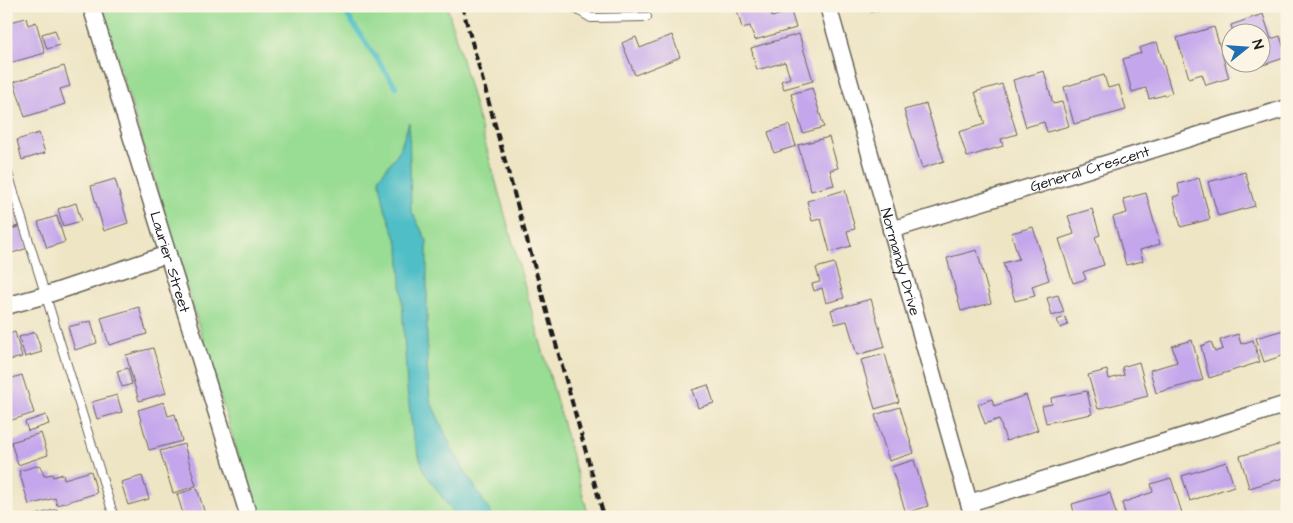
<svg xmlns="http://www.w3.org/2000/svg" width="1293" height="523" viewBox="0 0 1293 523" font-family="'Architects Daughter',sans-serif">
<rect width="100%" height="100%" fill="#fcf5e5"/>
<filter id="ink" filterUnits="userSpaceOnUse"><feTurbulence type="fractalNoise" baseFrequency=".02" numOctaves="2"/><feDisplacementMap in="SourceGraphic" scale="10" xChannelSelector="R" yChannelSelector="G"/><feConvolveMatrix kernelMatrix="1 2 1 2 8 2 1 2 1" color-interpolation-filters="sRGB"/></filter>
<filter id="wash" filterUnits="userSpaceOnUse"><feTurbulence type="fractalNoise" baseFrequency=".0096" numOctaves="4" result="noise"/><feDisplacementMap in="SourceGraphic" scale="20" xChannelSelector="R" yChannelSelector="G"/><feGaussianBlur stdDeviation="1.12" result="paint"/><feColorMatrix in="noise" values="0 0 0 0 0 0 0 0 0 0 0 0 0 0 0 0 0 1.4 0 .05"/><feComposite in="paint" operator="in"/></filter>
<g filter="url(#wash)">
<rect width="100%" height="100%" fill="#eee5c5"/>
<polygon fill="#99dc93" stroke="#5a7c58" points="101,6 447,6 589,517 257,517"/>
<polygon fill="#50bec6" stroke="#366d71" points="409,122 411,210 427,241 427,366 430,400 454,453 493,517 456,517 424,471 413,436 407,389 399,247 385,209 379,178 400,150"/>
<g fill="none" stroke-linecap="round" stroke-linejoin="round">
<polyline stroke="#50bec6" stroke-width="5" points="341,6 396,87"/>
</g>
<g id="blocks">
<g fill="#c4a6ec">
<polygon points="736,6 769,6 772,17 791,11 796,28 755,40 750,26 742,28"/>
<polygon points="870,6 891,6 891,7 871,12"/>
<polygon points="1263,14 1271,39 1280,36 1287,57 1260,66 1260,32 1233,32 1231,25"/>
<polygon points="26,18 28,25 36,22 45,53 6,64 6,23"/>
<polygon points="1214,27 1229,78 1206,85 1202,74 1189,78 1177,38"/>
<polygon points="55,30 60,45 47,49 42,34"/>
<polygon points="799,34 813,81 784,89 781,81 790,78 785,62 757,70 751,48"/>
<polygon points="672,35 680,57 635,75 622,43 636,37 640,48"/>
<polygon points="1157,42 1172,93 1149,99 1146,88 1132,92 1123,59 1141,53 1139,48"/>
<polygon points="64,66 70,86 60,89 65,104 25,117 14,82"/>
<polygon points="1044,71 1053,104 1062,102 1069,126 1047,132 1044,122 1026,127 1013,80"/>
<polygon points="1104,75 1108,88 1119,85 1126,110 1074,124 1064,87"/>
<polygon points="1002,84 1017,134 1001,139 1003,146 967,157 959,132 985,124 975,92"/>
<polygon points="812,88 824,127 803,133 791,94"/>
<polygon points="926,104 944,161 922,168 904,110"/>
<polygon points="789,125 796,146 774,153 768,132"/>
<polygon points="39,133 45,153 22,160 17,140"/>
<polygon points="829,137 838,168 830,170 834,185 811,191 798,145"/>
<polygon points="1245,172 1255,206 1218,216 1208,182"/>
<polygon points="1199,178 1210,219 1181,227 1173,197 1180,195 1178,184"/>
<polygon points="115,179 128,223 104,231 91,186"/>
<polygon points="845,190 855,229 847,231 851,246 830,252 821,219 812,221 807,201"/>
<polygon points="1146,193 1160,244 1140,250 1143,261 1126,265 1113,217 1127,213 1123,199"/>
<polygon points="6,198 9,198 18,226 6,230"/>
<polygon points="76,203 81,221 63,226 58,209"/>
<polygon points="1092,209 1100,235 1095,237 1104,265 1083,272 1086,279 1073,283 1059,239 1074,234 1068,216"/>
<polygon points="57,216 65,242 47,248 38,222"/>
<polygon points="21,226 28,248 6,255 6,231"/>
<polygon points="1033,227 1049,280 1032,286 1035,296 1015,301 1003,263 1019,259 1011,233"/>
<polygon points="977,250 991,303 961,311 947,258"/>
<polygon points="834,263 844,298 826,303 822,288 814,291 812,284 820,282 816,268"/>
<polygon points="1058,295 1064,312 1052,316 1047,298"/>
<polygon points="871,299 885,347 857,355 847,321 835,324 831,310"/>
<polygon points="139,307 147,334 109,345 101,318"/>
<polygon points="1065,317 1068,325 1060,328 1057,320"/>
<polygon points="91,321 97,343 75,350 68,327"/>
<polygon points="1287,329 1287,354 1264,362 1256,338"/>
<polygon points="15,332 22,357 6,361 6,335"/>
<polygon points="35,332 42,352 25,357 19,337"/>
<polygon points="1238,334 1241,344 1253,340 1260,362 1209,378 1201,346 1211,342 1215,352 1223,349 1220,340"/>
<polygon points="1192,340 1203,380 1156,393 1150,370 1177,362 1172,346"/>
<polygon points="153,348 166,393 139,401 126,355"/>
<polygon points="885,354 899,402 875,409 861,360"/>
<polygon points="1139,362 1148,396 1098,409 1088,375 1107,370 1109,379 1124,375 1122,367"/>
<polygon points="128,368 132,384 122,387 117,371"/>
<polygon points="22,375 34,413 6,422 6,380"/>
<polygon points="708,385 714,403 698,408 692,390"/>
<polygon points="1087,391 1092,414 1046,423 1042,406 1052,404 1051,398"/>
<polygon points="117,395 122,412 97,419 92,402"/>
<polygon points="1026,395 1038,430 1006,441 999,419 985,424 978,404 992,399 994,406"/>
<polygon points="164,402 168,416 175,414 182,441 149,450 138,410"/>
<polygon points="900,407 914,453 889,461 875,415"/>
<polygon points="46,415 49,424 28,431 25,422"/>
<polygon points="41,433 48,455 18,465 11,442"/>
<polygon points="1285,443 1287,451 1287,477 1249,488 1240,456"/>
<polygon points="184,444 196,486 173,493 160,451"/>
<polygon points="914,460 928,506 906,513 891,467"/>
<polygon points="1226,462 1234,486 1190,501 1182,476"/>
<polygon points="40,465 44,476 52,474 53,477 63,474 64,479 91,471 97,493 57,505 55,498 29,505 19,471"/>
<polygon points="142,476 149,499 128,505 121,482"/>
<polygon points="1171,478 1182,513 1171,517 1162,517 1161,515 1154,517 1126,517 1122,503 1153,492 1151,484"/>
<polygon points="197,488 206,517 184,517 177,494"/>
<polygon points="1110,493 1117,517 1075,517 1072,504"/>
<polygon points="57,509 59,517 32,517 32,516"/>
</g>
</g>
</g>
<g filter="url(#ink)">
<use href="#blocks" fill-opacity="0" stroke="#666257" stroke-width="1"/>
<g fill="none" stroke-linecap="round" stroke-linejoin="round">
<g stroke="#666257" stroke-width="10">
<g id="lane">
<polyline points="571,6 591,18 647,17"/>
<polyline points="6,167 114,517"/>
</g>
</g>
<g stroke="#666257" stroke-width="19">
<g id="street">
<path id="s1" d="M91 6 249 517"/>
<path id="s2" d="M828 6 973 517"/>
<path id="s3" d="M891 230 1287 108"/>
<polyline points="6,306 46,295 168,254"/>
<polyline points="969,503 1287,404"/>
</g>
</g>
<use href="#lane" stroke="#fff" stroke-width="8"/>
<use href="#street" stroke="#fff" stroke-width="16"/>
<polyline stroke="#1c1c1c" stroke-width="4" stroke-dasharray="8 4" stroke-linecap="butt" points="462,6 604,517"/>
</g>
</g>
<g text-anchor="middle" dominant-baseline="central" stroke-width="4" stroke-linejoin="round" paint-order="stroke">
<g font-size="15" fill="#1c1c1c" stroke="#fcf5e5">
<text stroke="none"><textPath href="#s3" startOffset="208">General Crescent</textPath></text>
<text stroke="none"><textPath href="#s1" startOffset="268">Laurier Street</textPath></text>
<text stroke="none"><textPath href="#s2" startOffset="266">Normandy Drive</textPath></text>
</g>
</g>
<rect width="1293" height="523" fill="none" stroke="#fcf5e5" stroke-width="25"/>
<g transform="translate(1246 48) rotate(73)"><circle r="24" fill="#fcf5e5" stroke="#a29e95"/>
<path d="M0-4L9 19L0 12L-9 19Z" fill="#1f6fb2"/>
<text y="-8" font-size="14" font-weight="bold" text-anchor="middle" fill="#1c1c1c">N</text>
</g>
</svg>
